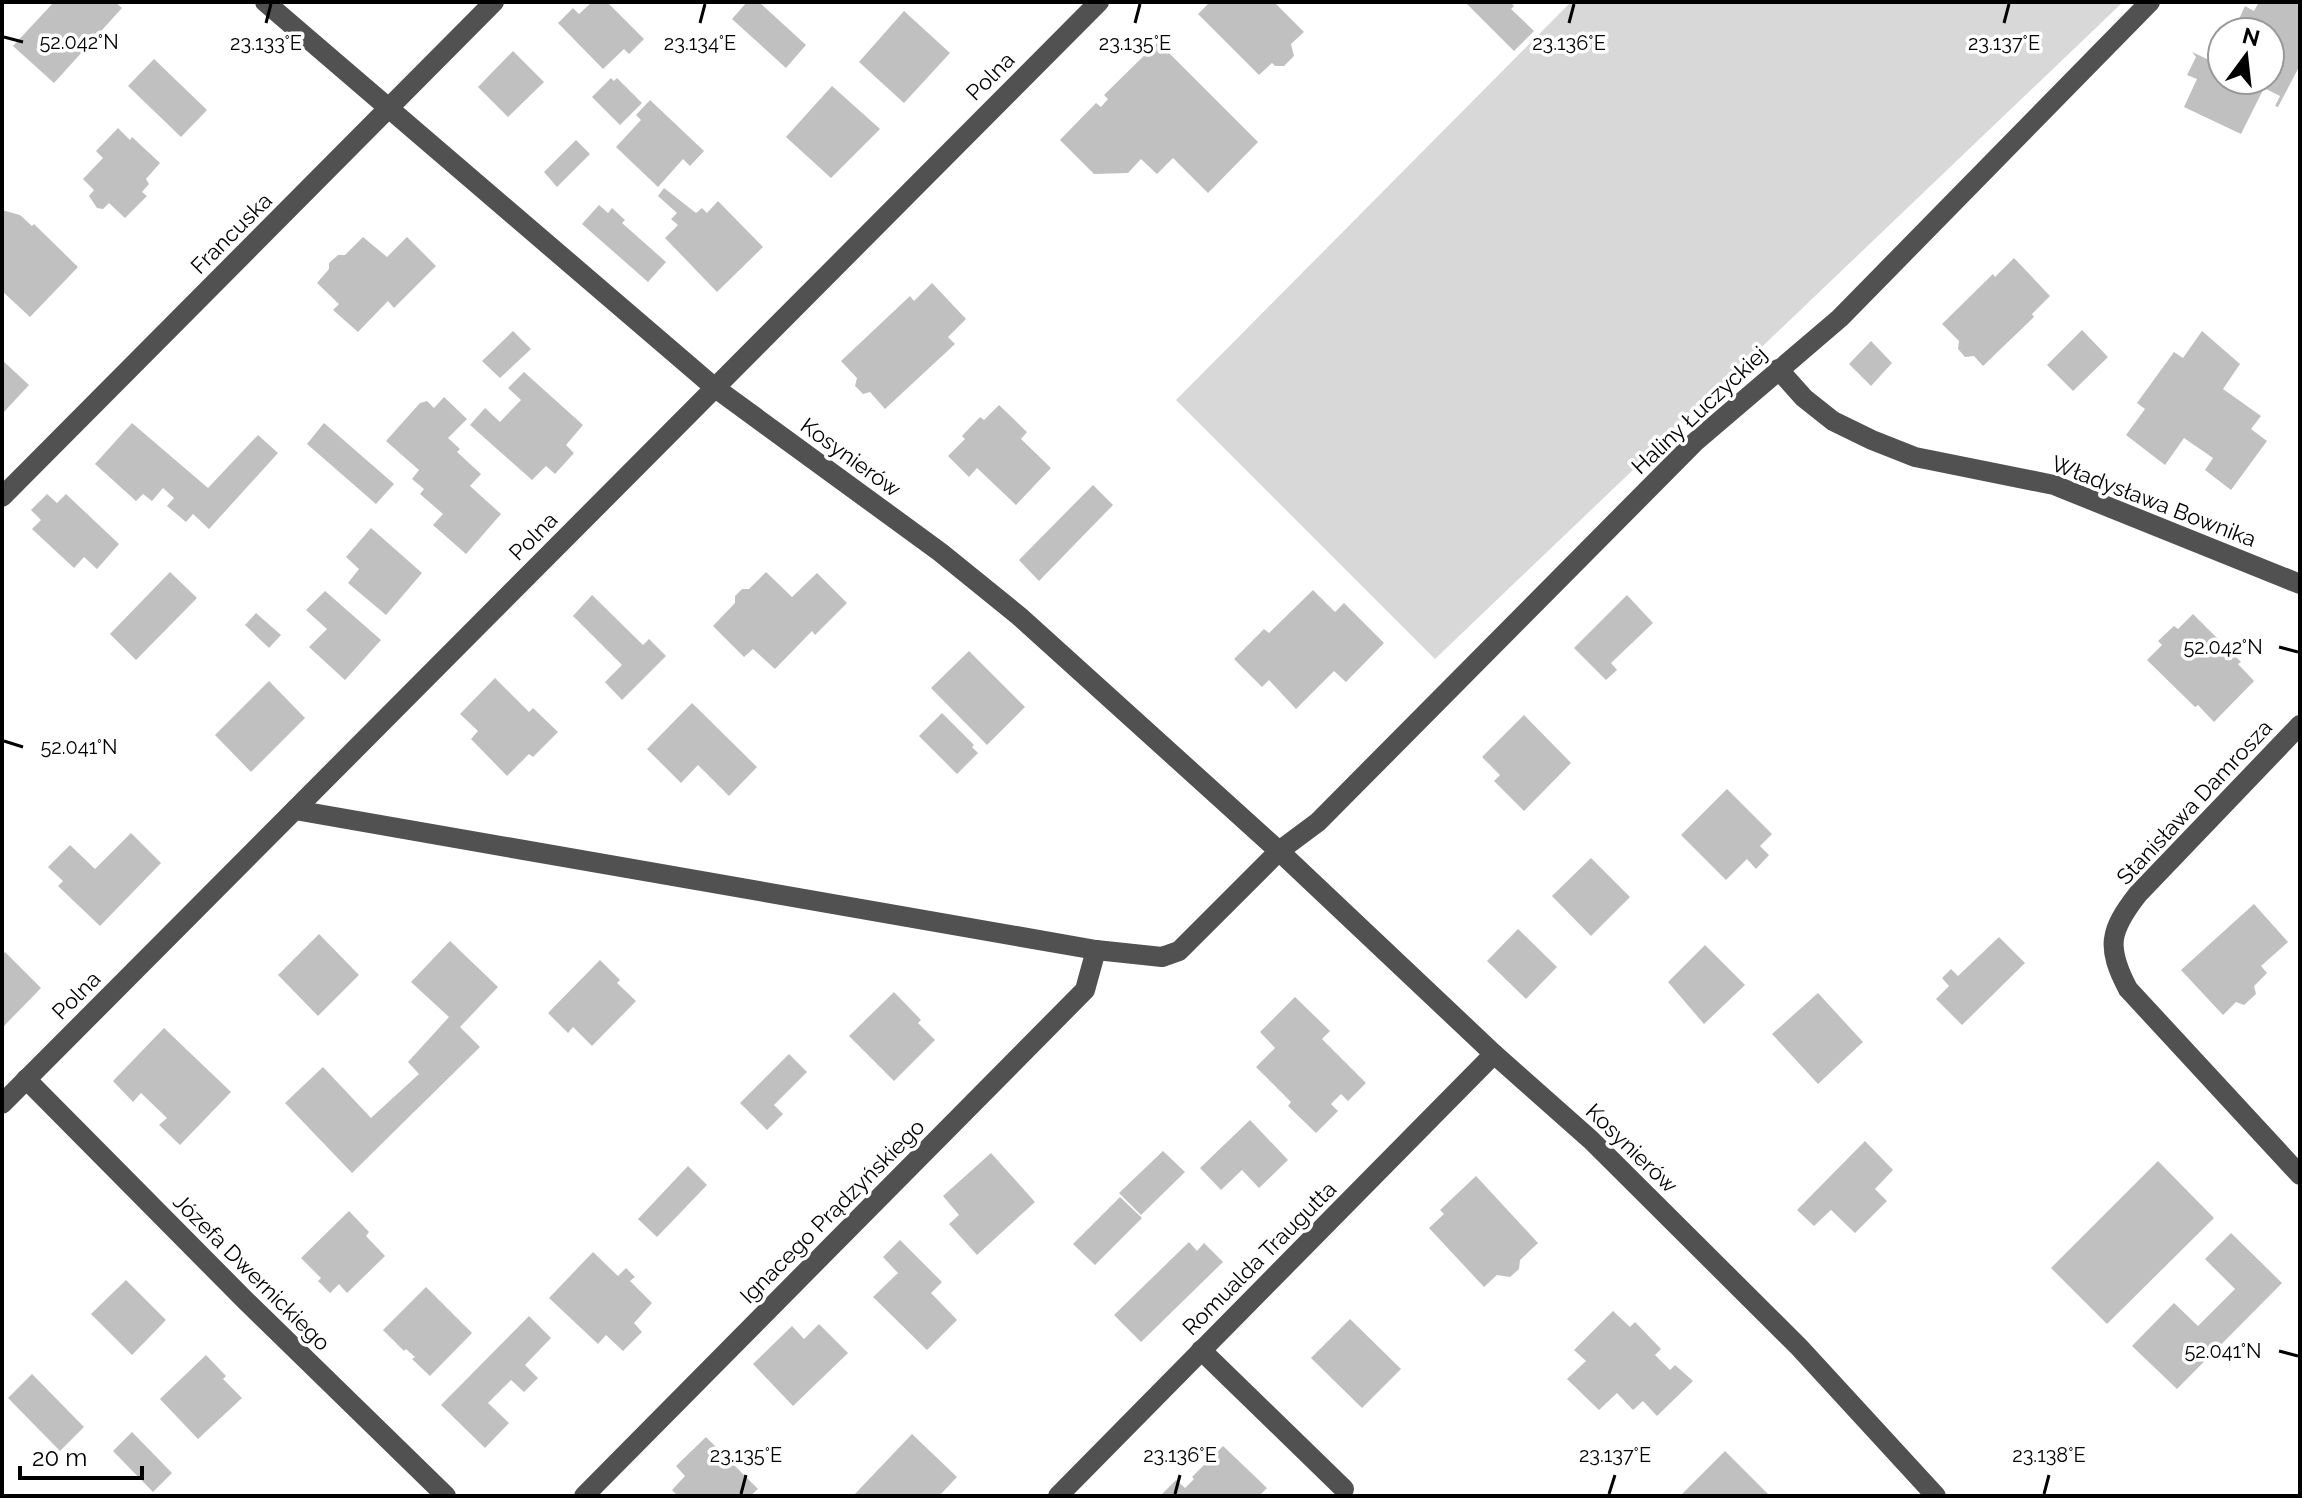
<svg xmlns="http://www.w3.org/2000/svg" width="2302" height="1498" viewBox="0 0 2302 1498" font-family="Raleway,sans-serif">
<rect width="100%" height="100%" fill="#fff"/>
<polygon fill="#d8d8d8" points="1571,2 2123,2 1435,659 1176,400"/>
<g fill="#c0c0c0">
<polygon points="54,2 115,2 122,8 54,83 13,46"/>
<polygon points="592,2 607,2 644,39 629,54 624,49 603,69 558,23 573,8 579,14"/>
<polygon points="747,2 759,2 806,45 786,68 732,19"/>
<polygon points="1210,2 1274,2 1304,32 1291,44 1294,56 1284,66 1275,66 1272,63 1259,75 1198,14"/>
<polygon points="1465,2 1510,2 1514,6 1511,9 1534,31 1514,51"/>
<polygon points="2259,2 2300,2 2300,65 2278,107 2275,106 2280,96 2264,88 2241,134 2184,107 2197,79 2187,75 2196,57 2192,52 2222,66 2222,80 2270,80 2270,32 2233,32 2245,6 2254,11"/>
<polygon points="904,11 950,53 904,103 859,62"/>
<polygon points="1158,42 1258,142 1208,193 1173,158 1157,174 1141,159 1128,173 1094,174 1060,140 1096,103 1101,107 1108,99 1104,95"/>
<polygon points="513,51 544,82 508,117 478,87"/>
<polygon points="154,59 207,110 181,137 128,86"/>
<polygon points="611,78 614,81 617,78 642,103 620,125 592,97"/>
<polygon points="832,86 880,129 831,178 786,137"/>
<polygon points="650,100 704,151 690,166 683,159 658,187 616,147 641,120 636,115"/>
<polygon points="118,128 130,140 132,137 160,163 146,179 149,184 142,192 147,196 125,218 109,203 103,209 97,208 89,196 94,190 83,179 103,158 96,151"/>
<polygon points="576,140 590,154 557,187 544,172"/>
<polygon points="664,188 696,213 702,208 707,213 718,201 763,247 717,292 665,238 678,225 671,219 677,213 658,196"/>
<polygon points="599,205 608,213 612,208 625,220 622,223 666,262 648,282 582,224"/>
<polygon points="2,210 20,215 32,226 34,224 78,267 30,317 2,291 2,256 4,254 2,252"/>
<polygon points="363,237 387,257 407,237 436,266 394,308 388,301 358,332 333,310 339,304 317,283 329,269 329,263 338,255 345,255"/>
<polygon points="2014,258 2050,296 2032,314 2034,317 1983,366 1974,356 1965,357 1958,349 1959,341 1942,324 1993,274 1995,277"/>
<polygon points="932,283 966,319 948,337 955,344 885,409 870,392 863,394 855,386 857,378 841,361 910,296 914,301"/>
<polygon points="2082,330 2108,357 2073,391 2047,365"/>
<polygon points="513,331 531,349 500,378 482,361"/>
<polygon points="2202,331 2240,364 2223,389 2261,416 2251,429 2267,441 2231,490 2205,470 2213,458 2184,438 2165,465 2126,435 2145,409 2137,403 2174,352 2183,358"/>
<polygon points="1871,341 1892,363 1871,386 1849,364"/>
<polygon points="2,360 29,385 2,414"/>
<polygon points="524,372 583,425 566,445 574,453 555,474 546,466 532,480 470,425 485,408 500,422 521,400 508,388"/>
<polygon points="444,397 467,419 448,438 460,449 457,452 481,474 470,486 501,514 466,554 433,525 443,514 420,494 424,489 412,479 419,470 386,441 420,403 427,401 434,408"/>
<polygon points="999,405 1027,432 1021,439 1051,468 1016,505 977,468 969,477 948,456 965,439 962,436 980,417 984,420"/>
<polygon points="132,423 208,488 258,435 278,453 209,529 193,514 186,522 167,506 174,498 163,488 152,501 143,494 136,501 95,464"/>
<polygon points="324,423 394,484 376,504 307,444"/>
<polygon points="1093,485 1113,505 1039,581 1019,560"/>
<polygon points="47,494 57,503 66,494 119,544 97,569 84,557 74,568 32,529 41,520 31,510"/>
<polygon points="371,528 422,573 386,615 348,583 359,569 346,557"/>
<polygon points="170,572 197,598 136,660 110,634"/>
<polygon points="766,572 792,597 817,573 847,603 815,635 812,631 775,669 753,649 744,657 713,626 735,603 735,596 742,589 749,589"/>
<polygon points="1313,590 1335,612 1344,603 1384,643 1346,682 1334,671 1296,709 1269,680 1262,687 1234,659 1264,629 1269,633"/>
<polygon points="325,591 381,640 345,680 309,647 327,629 306,610"/>
<polygon points="592,595 643,645 649,639 666,656 622,700 605,682 622,665 573,616"/>
<polygon points="1627,595 1653,623 1611,663 1617,670 1606,680 1574,648"/>
<polygon points="256,613 281,635 269,648 245,625"/>
<polygon points="2193,614 2241,662 2238,664 2254,681 2214,722 2198,705 2195,707 2147,660 2162,645 2158,641 2174,626 2178,629"/>
<polygon points="969,651 1025,707 987,745 931,688"/>
<polygon points="495,678 529,712 533,708 558,732 533,757 529,754 507,776 471,739 478,731 460,714"/>
<polygon points="269,681 305,718 251,772 215,735"/>
<polygon points="692,703 757,767 729,796 698,765 681,783 647,749"/>
<polygon points="942,713 974,745 972,747 978,753 957,774 919,736"/>
<polygon points="1524,715 1571,763 1524,811 1494,781 1500,775 1482,757"/>
<polygon points="1727,789 1772,834 1760,846 1769,855 1756,869 1747,859 1726,880 1681,835"/>
<polygon points="131,833 161,863 100,926 58,886 63,881 48,867 70,845 95,869"/>
<polygon points="1591,858 1630,897 1591,936 1552,896"/>
<polygon points="2254,904 2288,942 2261,966 2267,973 2254,986 2256,994 2244,1005 2236,1002 2223,1015 2181,970"/>
<polygon points="1518,929 1557,967 1526,999 1487,961"/>
<polygon points="319,934 359,975 318,1016 278,975"/>
<polygon points="1999,937 2025,963 1962,1025 1936,999 1949,986 1942,978 1951,969 1958,976"/>
<polygon points="450,941 498,987 460,1027 480,1047 352,1173 285,1103 323,1067 371,1118 419,1074 408,1062 449,1017 411,982"/>
<polygon points="1705,945 1745,985 1704,1024 1668,982"/>
<polygon points="5,952 41,988 2,1028 2,955"/>
<polygon points="600,960 620,980 617,983 636,1001 592,1046 573,1027 568,1033 548,1013"/>
<polygon points="894,992 921,1020 918,1023 935,1040 894,1081 849,1036"/>
<polygon points="1818,993 1863,1042 1818,1084 1772,1034"/>
<polygon points="1295,997 1330,1031 1322,1039 1366,1083 1348,1101 1341,1094 1331,1104 1338,1111 1316,1133 1288,1106 1291,1102 1256,1067 1275,1048 1260,1032"/>
<polygon points="164,1028 231,1092 180,1145 159,1125 167,1118 141,1093 133,1102 113,1081"/>
<polygon points="789,1054 807,1072 774,1105 783,1114 767,1130 740,1103"/>
<polygon points="1250,1120 1288,1160 1259,1188 1242,1170 1221,1190 1200,1168"/>
<polygon points="1865,1141 1893,1170 1875,1189 1887,1201 1855,1233 1831,1210 1814,1226 1797,1210"/>
<polygon points="1163,1151 1185,1172 1141,1215 1119,1193"/>
<polygon points="991,1153 1035,1202 977,1255 949,1224 959,1215 943,1196"/>
<polygon points="2158,1161 2214,1218 2107,1324 2051,1268"/>
<polygon points="688,1166 707,1185 657,1237 638,1219"/>
<polygon points="1476,1176 1538,1243 1520,1260 1519,1269 1510,1277 1497,1275 1484,1287 1429,1228 1444,1214 1440,1210"/>
<polygon points="1120,1197 1142,1218 1095,1265 1073,1244"/>
<polygon points="349,1211 369,1232 366,1236 385,1256 347,1293 339,1284 330,1293 318,1281 321,1278 301,1258"/>
<polygon points="2231,1233 2282,1283 2177,1389 2132,1346 2174,1303 2198,1326 2235,1289 2205,1259"/>
<polygon points="900,1240 942,1282 931,1293 957,1320 927,1350 873,1297 898,1273 883,1257"/>
<polygon points="1189,1242 1197,1251 1204,1243 1223,1262 1141,1342 1114,1315"/>
<polygon points="593,1252 618,1276 626,1268 635,1277 630,1281 652,1303 634,1323 642,1332 623,1351 606,1335 598,1344 549,1298"/>
<polygon points="126,1280 166,1320 132,1355 91,1314"/>
<polygon points="426,1287 472,1333 430,1376 412,1359 415,1357 406,1349 404,1351 383,1330"/>
<polygon points="1613,1311 1630,1327 1635,1322 1661,1349 1655,1355 1670,1370 1675,1365 1693,1381 1657,1416 1643,1401 1633,1410 1617,1393 1599,1410 1567,1379 1586,1361 1574,1350"/>
<polygon points="529,1316 551,1338 525,1365 538,1378 524,1392 511,1380 488,1403 509,1423 485,1448 441,1405"/>
<polygon points="1350,1319 1401,1369 1362,1408 1311,1358"/>
<polygon points="819,1324 848,1353 793,1406 753,1364 792,1326 804,1339"/>
<polygon points="206,1355 226,1376 223,1379 242,1398 198,1439 160,1399"/>
<polygon points="32,1374 84,1427 60,1451 8,1398"/>
<polygon points="132,1432 172,1473 153,1492 113,1451"/>
<polygon points="912,1434 957,1477 939,1496 853,1496"/>
<polygon points="706,1437 758,1489 750,1496 678,1496 672,1490 685,1476 676,1466"/>
<polygon points="1223,1446 1267,1488 1259,1496 1160,1496 1176,1480 1185,1488 1194,1479 1192,1477"/>
<polygon points="1725,1451 1770,1496 1680,1496"/>
</g>
<g fill="none" stroke-linecap="round" stroke-linejoin="round">
<g stroke="#515151" stroke-width="20">
<polyline points="265,2 714,387 940,552 1019,616 1279,851 1494,1054 1591,1140 1799,1347 1936,1496"/>
<polyline points="1778,369 1804,398 1833,421 1872,440 1915,457 2054,485 2300,584"/>
<polyline points="2,497 494,2"/>
<path d="M2300 725 2138 894C2109 931 2106 947 2128 989L2300 1175"/>
<polyline points="295,810 1096,950 1162,957 1179,951 1279,851 1318,822 1695,442 1840,318 2150,2"/>
<polyline points="26,1079 245,1300 446,1496"/>
<polyline points="2,1104 1099,2"/>
<polyline points="1201,1350 1344,1489"/>
<polyline points="584,1496 1085,990 1096,950"/>
<polyline points="1058,1496 1494,1054"/>
</g>
</g>
<path fill="none" stroke="#000" stroke-width="3" d="M266 23 271 4M700 23 705 4M1135 23 1140 4M1569 23 1574 4M2004 23 2009 4M4 37 23 42M2279 647 2298 652M4 741 23 747M2279 1351 2298 1356M741 1494 746 1475M1175 1494 1180 1475M1609 1494 1615 1475M2044 1494 2049 1475"/>
<g text-anchor="middle" dominant-baseline="central" stroke-width="7" stroke-linejoin="round" paint-order="stroke">
<g font-size="22" fill="#000" stroke="#fff">
<text transform="translate(990 76) rotate(-45)">Polna</text>
<text transform="translate(231 233) rotate(-45)">Francuska</text>
<text transform="translate(1699 410) rotate(-43)">Haliny Łuczyckiej</text>
<text transform="translate(851 457) rotate(36)">Kosynierów</text>
<text transform="translate(2154 501) rotate(21)">Władysława Bownika</text>
<text transform="translate(533 536) rotate(-45)">Polna</text>
<text transform="translate(2194 802) rotate(-47)">Stanisława Damrosza</text>
<text transform="translate(76 995) rotate(-45)">Polna</text>
<text transform="translate(1632 1148) rotate(44)">Kosynierów</text>
<text transform="translate(832 1211) rotate(-45)">Ignacego Prądzyńskiego</text>
<text transform="translate(1259 1258) rotate(-45)">Romualda Traugutta</text>
<text transform="translate(252 1272) rotate(45)">Józefa Dwernickiego</text>
</g>
</g>
<g font-size="20" text-anchor="middle" fill="#000" stroke="#fff" stroke-width="7" stroke-linejoin="round" paint-order="stroke">
<text x="79" y="49">52.042°N</text>
<text x="700" y="50">23.134°E</text>
<text x="1135" y="50">23.135°E</text>
<text x="1569" y="50">23.136°E</text>
<text x="2004" y="50">23.137°E</text>
<text x="266" y="50">23.133°E</text>
<text x="2223" y="654">52.042°N</text>
<text x="79" y="754">52.041°N</text>
<text x="2223" y="1358">52.041°N</text>
<text x="746" y="1462">23.135°E</text>
<text x="1180" y="1462">23.136°E</text>
<text x="1615" y="1462">23.137°E</text>
<text x="2049" y="1462">23.138°E</text>
</g>
<rect width="2302" height="1498" fill="none" stroke="#000000" stroke-width="8"/>
<g transform="translate(2246 56) rotate(15)"><circle r="38" fill="#ffffff" stroke="#999999" stroke-width="2"/>
<path d="M0-6L14 30L0 20L-14 30Z" fill="#000000"/>
<text y="-12" font-size="22" font-weight="bold" text-anchor="middle" fill="#000000">N</text>
</g>
<path d="M20 1466v12h122v-12" fill="none" stroke="#000000" stroke-width="4"/>
<text x="32" y="1466" font-size="24" fill="#000000" stroke="#ffffff" stroke-width="6" paint-order="stroke">20 m</text>
</svg>
